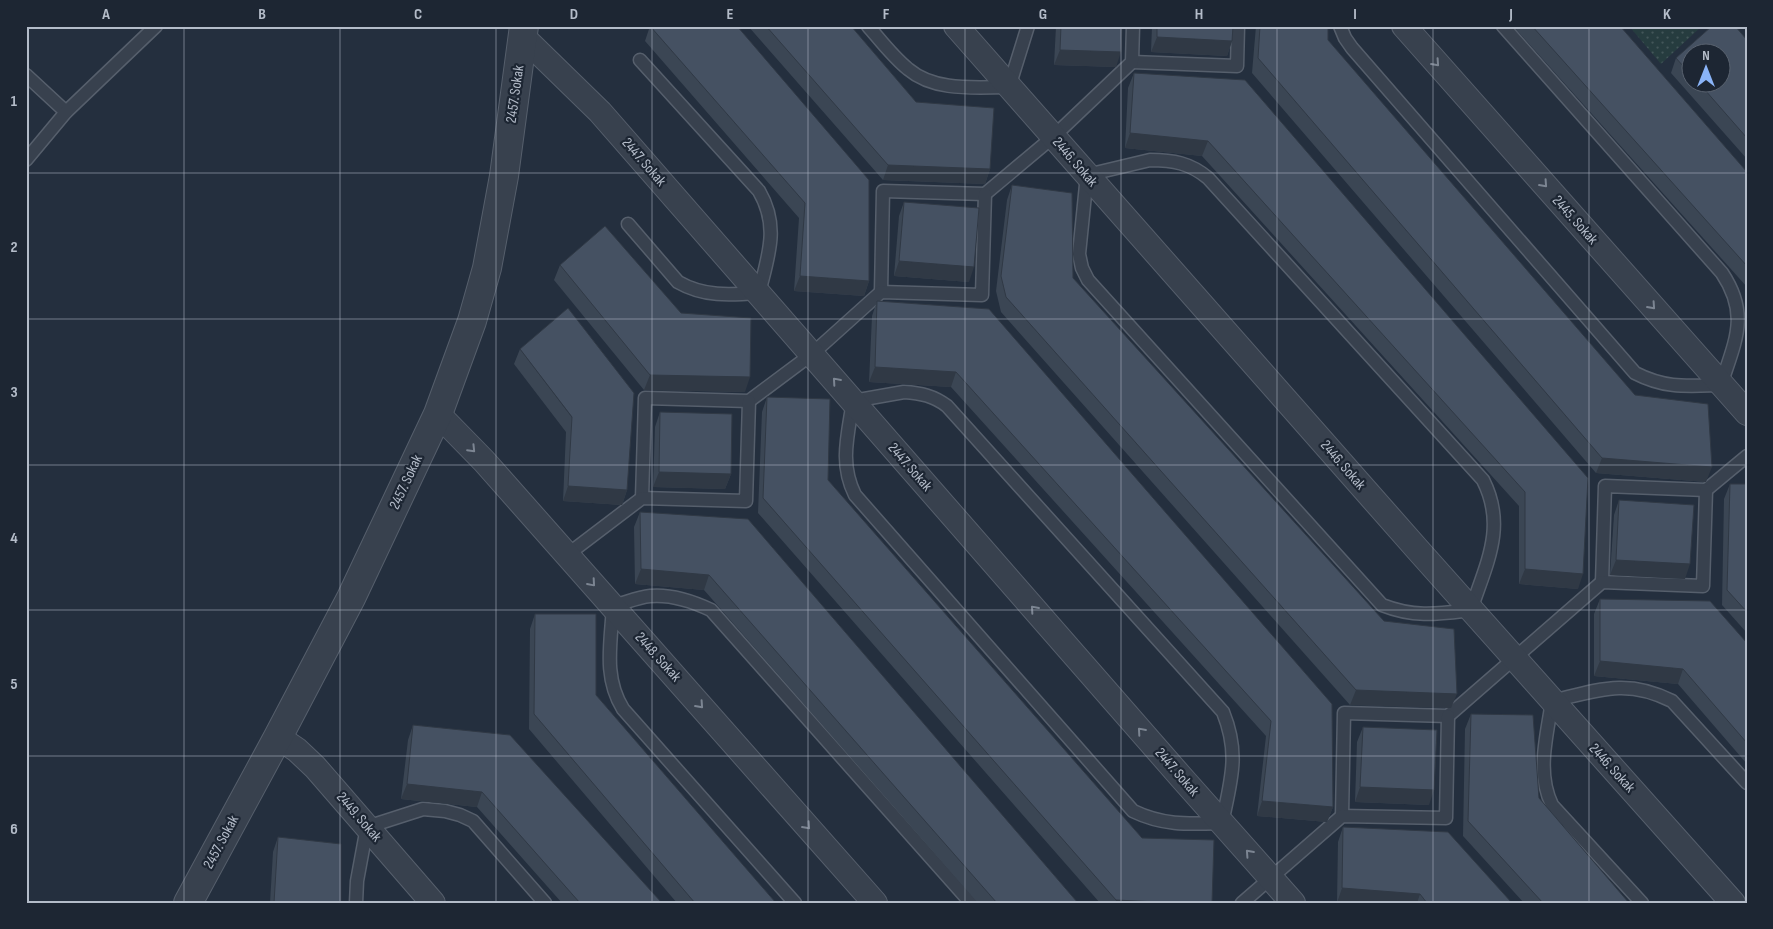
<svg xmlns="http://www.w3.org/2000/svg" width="1773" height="929" viewBox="0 0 1773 929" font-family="'Sofia Sans Condensed',sans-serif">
<defs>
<pattern id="grass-dots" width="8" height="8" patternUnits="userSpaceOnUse" patternTransform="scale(1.25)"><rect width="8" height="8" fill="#263c3f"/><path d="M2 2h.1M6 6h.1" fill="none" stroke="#435659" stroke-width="1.8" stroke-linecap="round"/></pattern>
</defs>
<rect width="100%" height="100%" fill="#242f3e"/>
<polygon fill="url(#grass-dots)" points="1629,26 1702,26 1661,64"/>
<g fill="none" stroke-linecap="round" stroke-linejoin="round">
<g stroke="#565f6c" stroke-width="15">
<g id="service">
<path d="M868 26C881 41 893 57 908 69 935 92 976 87 1009 87L1028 26"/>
<path d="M1340 26 1345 38 1352 48 1635 373C1666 389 1688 386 1721 385 1735 341 1750 315 1722 273L1503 26"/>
<polyline points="1132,62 1237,66 1238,26"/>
<polyline points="26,75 66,112"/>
<polyline points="26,160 66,112 156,26"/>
<path d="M1150 160C1173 160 1190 163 1208 178L1483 480C1507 527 1486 564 1471 610 1438 614 1415 618 1382 605L1088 280 1082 268 1079 254 1087 175Z"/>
<path d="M628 224 678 282C704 297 730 295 759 293 768 256 780 227 759 191L640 60"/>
<polyline points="881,292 883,191 985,194 1053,137 1132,62 1133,26"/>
<path d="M904 392C921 393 934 396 947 406L1223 712C1240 754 1231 780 1222 823 1190 824 1164 826 1133 811L855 495C839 463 848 435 853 401Z"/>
<polyline points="642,498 645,398 749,401 812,354 881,292 982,295 985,194"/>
<polyline points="567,555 642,498 746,501 749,401"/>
<polyline points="1602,582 1605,486 1706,490 1747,456"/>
<polyline points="1342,816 1344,713 1448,716 1602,582 1703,586 1706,490"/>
<polyline points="356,903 357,881 367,827 423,809 445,811 460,815 473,821 545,903"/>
<path d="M795 903 623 709C603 677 611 643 613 606 625 603 638 597 650 596 672 594 692 601 711 610L971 903"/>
<polyline points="1242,903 1342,816 1446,818 1448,716"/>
<path d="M1642 903 1552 805C1536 772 1547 736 1552 701 1598 690 1627 678 1672 701L1747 783"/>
</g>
</g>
<g stroke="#565f6c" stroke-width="26">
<g id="minor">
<polyline points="956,26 1418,550 1733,903"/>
<polyline points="1404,26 1747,413"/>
<polyline points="522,36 600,112 1181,777 1293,903"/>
<polyline points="438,414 484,461 875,903"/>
<polyline points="278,737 297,750 315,767 433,903"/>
</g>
</g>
<g stroke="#565f6c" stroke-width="30">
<polyline id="tertiary" points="188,903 278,737 351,598 438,414 472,321 487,268 504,176 524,26"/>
</g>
<use href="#service" stroke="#38414e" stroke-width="12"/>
<use href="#minor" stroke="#38414e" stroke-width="24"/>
<use href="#tertiary" stroke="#38414e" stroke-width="28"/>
</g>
<g fill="#3b4654" fill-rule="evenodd">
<polygon points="650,26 737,26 869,281 864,296 794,291 799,218 645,41"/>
<polygon points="748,26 851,26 916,102 990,169 985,184 883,180"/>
<polygon points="1056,26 1122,26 1116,67 1054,65"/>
<polygon points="1152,26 1233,26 1232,41 1227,56 1151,52"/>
<polygon points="1256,26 1328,26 1328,40 1706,482 1596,473 1252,73"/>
<polygon points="1513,26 1620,26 1747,172 1747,287"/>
<path d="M1712 26H1735L1747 40V159L1671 73 1676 58ZM1690 52H1720V82H1690Z"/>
<polygon points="1134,73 1588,478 1578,589 1519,584 1519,506 1202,156 1125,148 1128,88"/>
<polygon points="1012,185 1073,278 1384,621 1451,708 1350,705 1001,312 996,291 1007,200"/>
<polygon points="904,202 969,282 894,276 899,216"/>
<polygon points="560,265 681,313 745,392 644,390 554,280"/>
<polygon points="877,301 989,309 1333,807 1327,822 1257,816 1266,736 951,387 869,382 872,316"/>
<polygon points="520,349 627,490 622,505 563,501 566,432 514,364"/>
<polygon points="767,397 828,480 1142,838 1212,903 1100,903 758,513 762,412"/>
<polygon points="660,412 731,474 725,489 653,487 655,427"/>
<polygon points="1730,484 1747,484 1747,633 1722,605 1724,499"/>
<polygon points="1619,500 1685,579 1610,575 1614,515"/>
<polygon points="640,512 1078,903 978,903 704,590 635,584 634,527"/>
<polygon points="1600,599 1747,643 1747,764 1678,684 1594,676 1594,614"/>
<polygon points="535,614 596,695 776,903 677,903 529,729 530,629"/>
<polygon points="1471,714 1539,798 1629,903 1524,903 1463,836 1465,729"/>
<polygon points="413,725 662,903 562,903 477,807 401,799 408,740"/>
<polygon points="1363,727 1429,805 1355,802 1357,742"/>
<polygon points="1343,827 1512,903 1337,903 1338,842"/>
<polygon points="278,837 341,903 270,903 273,852"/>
</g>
<g fill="#303945">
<polygon points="1157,37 1232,41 1227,56 1151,52"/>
<polygon points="1060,50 1121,52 1116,67 1054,65"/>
<polygon points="1130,133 1208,141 1202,156 1125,148"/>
<polygon points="888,165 990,169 985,184 883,180"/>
<polygon points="899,261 974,267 969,282 894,276"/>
<polygon points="800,276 869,281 864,296 794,291"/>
<polygon points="875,367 956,372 951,387 869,382"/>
<polygon points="650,375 750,377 745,392 644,390"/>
<polygon points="1602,458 1712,467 1706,482 1596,473"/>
<polygon points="659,472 731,474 725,489 653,487"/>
<polygon points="568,486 627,490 622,505 563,501"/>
<polygon points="1616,560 1690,564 1685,579 1610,575"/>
<polygon points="641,569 709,575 704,590 635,584"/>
<polygon points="1525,569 1583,574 1578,589 1519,584"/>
<polygon points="1600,661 1683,669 1678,684 1594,676"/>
<polygon points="1356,690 1457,694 1451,708 1350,705"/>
<polygon points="407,784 482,792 477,807 401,799"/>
<polygon points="1360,787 1434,790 1429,805 1355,802"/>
<polygon points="1262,801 1333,807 1327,822 1257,816"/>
<polygon points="1342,888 1420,894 1417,903 1337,903"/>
<polygon points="1116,900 1178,903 1115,903"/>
</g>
<g fill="#455162" stroke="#303945">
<polygon points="650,26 737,26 869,180 869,281 800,276 805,203"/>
<polygon points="766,26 851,26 916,102 994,108 990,169 888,165"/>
<polygon points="1061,26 1122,26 1121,52 1060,50"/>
<polygon points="1157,26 1233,26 1232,41 1157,37"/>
<polygon points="1260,26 1328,26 1328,40 1635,395 1708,404 1712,467 1602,458 1258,58"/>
<polygon points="1532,26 1620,26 1747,172 1747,266"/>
<polygon points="1712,26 1735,26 1747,40 1747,138 1698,82 1720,82 1720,52 1690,52 1690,74 1676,58"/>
<polygon points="1134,73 1245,80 1588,478 1583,574 1525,569 1525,492 1208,141 1130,133"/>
<polygon points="1012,185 1072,193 1073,278 1384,621 1454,629 1457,694 1356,690 1006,297 1001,276"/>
<polygon points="904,202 979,208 974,267 899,261"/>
<polygon points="605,226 681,313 751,318 750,377 650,375 560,265"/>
<polygon points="877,301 989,309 1332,704 1333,807 1262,801 1271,721 956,372 875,367"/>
<polygon points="568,308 634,393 627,490 568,486 572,417 520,349"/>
<polygon points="767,397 830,399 828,480 1142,838 1214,840 1212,903 1178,903 1116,900 763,498"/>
<polygon points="660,412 732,414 731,474 659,472"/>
<polygon points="1730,484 1747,484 1747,612 1727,590"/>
<polygon points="1619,500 1694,505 1690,564 1616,560"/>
<polygon points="640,512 748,519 1078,903 997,903 709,575 641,569"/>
<polygon points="1600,599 1710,601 1747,643 1747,743 1683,669 1600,661"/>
<polygon points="535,614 596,614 596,695 776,903 695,903 534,714"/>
<polygon points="1471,714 1533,715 1539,798 1629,903 1543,903 1468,821"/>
<polygon points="413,725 510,735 662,903 580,903 482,792 407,784"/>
<polygon points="1363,727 1437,730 1434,790 1360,787"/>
<polygon points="1343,827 1448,832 1512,903 1427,903 1420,894 1342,888"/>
<polygon points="278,837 341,844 341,903 274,903"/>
</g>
<defs><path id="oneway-chevron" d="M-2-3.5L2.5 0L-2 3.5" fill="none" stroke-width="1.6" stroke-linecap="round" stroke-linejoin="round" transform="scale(1.25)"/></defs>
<g stroke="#7c8592">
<use href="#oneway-chevron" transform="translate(1436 63) rotate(48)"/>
<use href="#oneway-chevron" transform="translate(1544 184) rotate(48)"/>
<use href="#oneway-chevron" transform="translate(1652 306) rotate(48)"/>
<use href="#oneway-chevron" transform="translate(836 381) rotate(-131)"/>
<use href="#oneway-chevron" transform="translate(472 449) rotate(46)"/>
<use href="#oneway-chevron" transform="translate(592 583) rotate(49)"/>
<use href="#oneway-chevron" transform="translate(1034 609) rotate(-131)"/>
<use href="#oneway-chevron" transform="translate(700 705) rotate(48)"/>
<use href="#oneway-chevron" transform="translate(1141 731) rotate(-131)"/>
<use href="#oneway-chevron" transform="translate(807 826) rotate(48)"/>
<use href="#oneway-chevron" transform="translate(1249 853) rotate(-132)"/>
</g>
<path fill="none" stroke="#b4bcc9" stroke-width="1" stroke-opacity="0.55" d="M184 26V903M340 26V903M496 26V903M652 26V903M808 26V903M965 26V903M1121 26V903M1277 26V903M1433 26V903M1589 26V903M26 173H1747M26 319H1747M26 465H1747M26 610H1747M26 756H1747"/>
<g text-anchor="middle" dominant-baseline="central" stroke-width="4.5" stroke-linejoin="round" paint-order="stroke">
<g font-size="15" fill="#b4bcc9" stroke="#1d2633">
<text transform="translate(515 94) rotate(-82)">2457. Sokak</text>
<text transform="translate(644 162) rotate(49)">2447. Sokak</text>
<text transform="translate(1075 162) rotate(49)">2446. Sokak</text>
<text transform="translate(1575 220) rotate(48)">2445. Sokak</text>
<text transform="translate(1343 465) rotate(49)">2446. Sokak</text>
<text transform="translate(910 467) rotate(49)">2447. Sokak</text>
<text transform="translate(406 482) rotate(-65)">2457. Sokak</text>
<text transform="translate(658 657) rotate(48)">2448. Sokak</text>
<text transform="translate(1612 768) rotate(48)">2446. Sokak</text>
<text transform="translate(1177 772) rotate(49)">2447. Sokak</text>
<text transform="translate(359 817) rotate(49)">2449. Sokak</text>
<text transform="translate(221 842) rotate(-62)">2457. Sokak</text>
</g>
</g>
<rect width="1773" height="929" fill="none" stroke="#1d2633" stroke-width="55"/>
<g transform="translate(1706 68)"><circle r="24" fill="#1d2633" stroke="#59626f"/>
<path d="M0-4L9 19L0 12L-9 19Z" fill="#8ab4f8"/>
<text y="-8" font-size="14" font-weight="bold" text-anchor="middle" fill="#b4bcc9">N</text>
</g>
<rect x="28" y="28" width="1718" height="874" fill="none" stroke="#b4bcc9" stroke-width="2"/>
<g font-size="16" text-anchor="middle" font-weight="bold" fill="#b4bcc9">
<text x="106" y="19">A</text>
<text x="262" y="19">B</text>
<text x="418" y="19">C</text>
<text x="574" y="19">D</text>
<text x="730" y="19">E</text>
<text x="886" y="19">F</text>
<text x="1043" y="19">G</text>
<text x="1199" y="19">H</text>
<text x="1355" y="19">I</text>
<text x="1511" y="19">J</text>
<text x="1667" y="19">K</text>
<text x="14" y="106">1</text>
<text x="14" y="252">2</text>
<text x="14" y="397">3</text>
<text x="14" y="543">4</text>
<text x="14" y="689">5</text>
<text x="14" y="834">6</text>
</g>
</svg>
